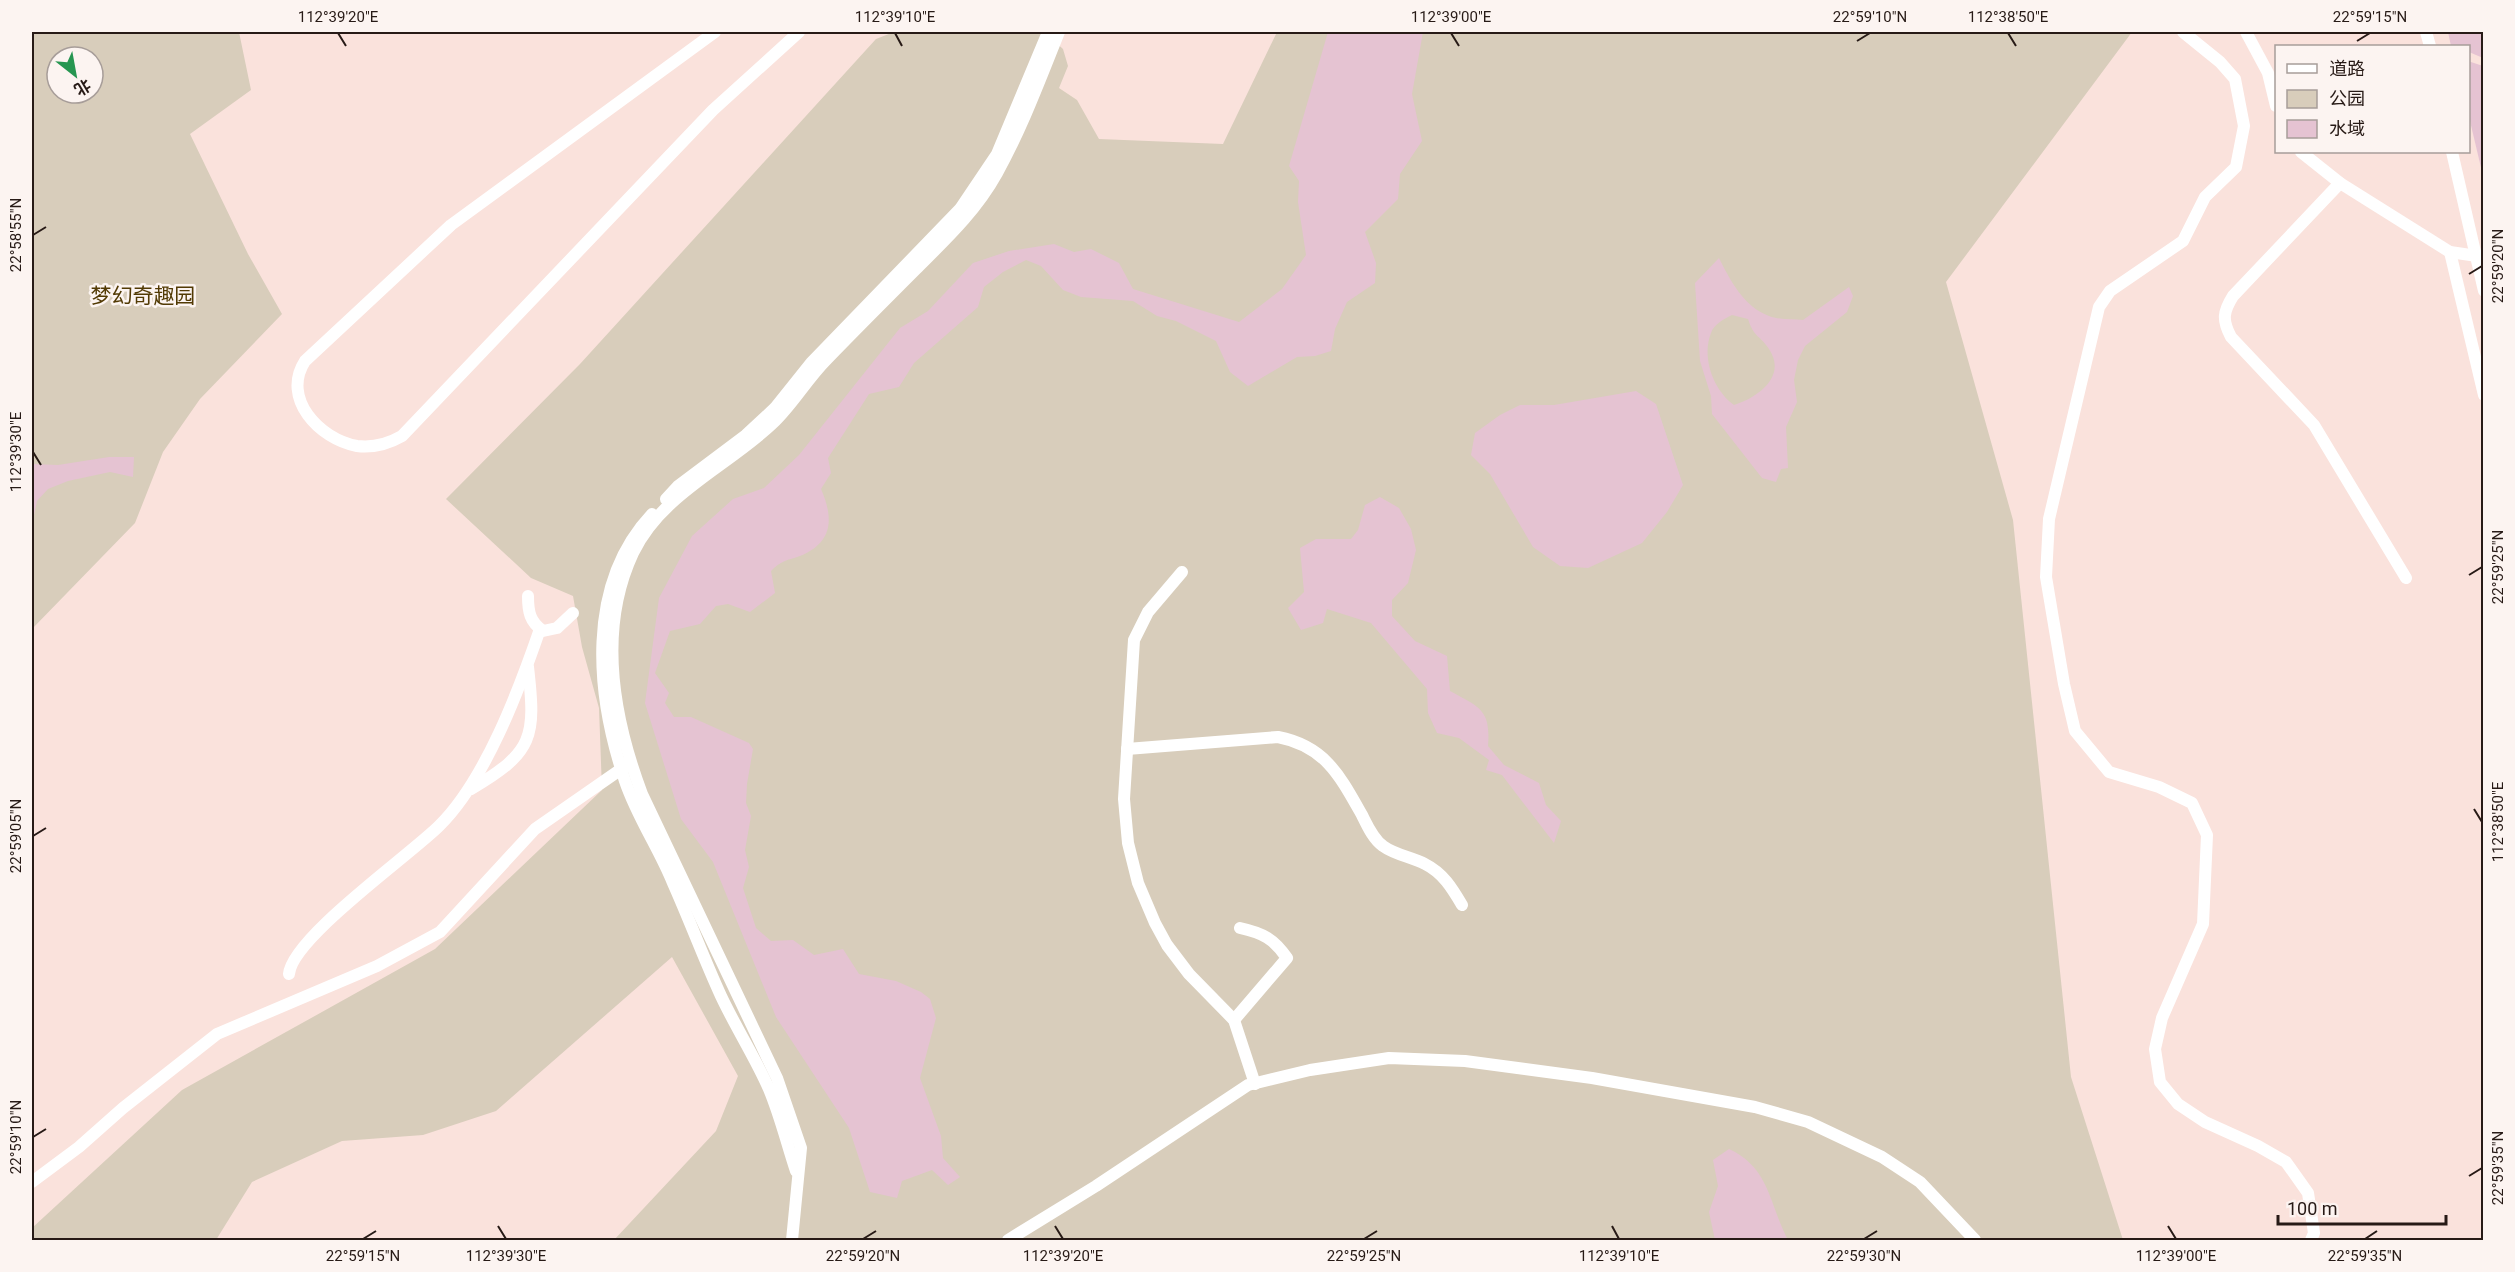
<svg xmlns="http://www.w3.org/2000/svg" width="2515" height="1272" viewBox="0 0 2515 1272" font-family="Roboto,'Noto Sans SC',sans-serif">
<rect width="100%" height="100%" fill="#fae2dc"/>
<g fill="#d8cdbb" fill-rule="evenodd">
<path d="M32 32H239L251 90 190 134 248 254 282 314 200 399 163 452 135 523 32 629ZM57 57H93V93H57Z"/>
<polygon points="894,32 1044,32 1063,49 1068,66 1059,88 1077,100 1099,139 1223,144 1277,32 2132,32 1946,282 2013,520 2071,1077 2123,1240 614,1240 716,1131 738,1076 672,957 496,1111 423,1135 342,1141 252,1182 216,1240 32,1240 32,1228 182,1090 435,949 602,790 599,708 582,647 573,596 531,578 446,499 580,364 876,39"/>
</g>
<g fill="#e5c3d2" fill-rule="evenodd">
<path d="M1328 32H1423L1412 94 1422 141 1400 174 1398 199 1365 232 1376 263 1375 283 1347 302 1335 329 1331 351 1315 356 1297 357 1248 386 1230 372 1216 341 1176 321 1157 316 1133 301 1081 297 1063 290 1041 266 1026 260 1003 272 984 287 978 307 914 363 899 387 869 394 828 458 831 473 821 489C834 519 833 542 800 556 788 560 780 561 771 571L775 593 750 612 728 604 716 606 700 624 670 631 655 673 669 693 665 703 674 717H691L749 743 753 749 747 784 746 803 751 816 745 850 749 867 743 888 756 928 771 941 793 940 814 955 843 949 859 974 896 981 921 992 930 999 936 1018 920 1078 941 1136 943 1158 960 1177 948 1185 932 1170 902 1181 897 1198 870 1192 849 1128 776 1017 713 862 681 819 645 703 659 598 692 536 733 499 764 488 799 455 900 328 928 311 973 263 1009 251 1054 244 1074 252 1091 249 1119 263 1133 289 1239 322 1282 289 1306 255 1298 202 1299 181 1289 166Z"/>
<polygon points="2448,32 2483,32 2483,58 2469,52 2468,46 2451,46"/>
<polygon points="2468,61 2483,66 2483,176 2469,117"/>
<path d="M1719 258C1730 280 1744 307 1769 316 1779 320 1793 319 1803 320L1849 287 1853 296 1847 312 1805 346 1798 360 1794 380 1797 402 1786 427 1788 468 1781 469 1776 482 1762 478 1712 414 1711 396 1700 361 1695 283ZM1732 315 1748 319C1754 338 1760 335 1769 349 1787 376 1759 397 1734 405 1714 391 1701 358 1711 333 1714 324 1724 319 1732 315Z"/>
<polygon points="1636,391 1656,404 1683,485 1667,512 1642,543 1588,568 1560,566 1533,547 1490,474 1471,455 1475,433 1500,415 1520,405 1554,405"/>
<polygon points="109,457 134,457 133,477 110,472 68,481 48,489 37,501 32,524 32,464 58,465"/>
<path d="M1380 497 1399 508 1411 529 1416 550 1408 583 1392 600V616L1415 641 1447 656 1450 691C1479 707 1491 709 1488 746L1504 765 1539 783 1546 805 1561 821 1554 843 1502 775 1486 770 1489 760 1459 738 1437 733 1428 713 1427 689 1371 623 1327 609 1323 623 1301 630 1288 608 1304 592 1300 548 1316 539H1351L1358 530 1365 505Z"/>
<path d="M1729 1149C1770 1168 1769 1204 1788 1240H1715L1709 1212 1718 1186 1713 1160Z"/>
</g>
<g fill="none" stroke-linecap="round" stroke-linejoin="round">
<g stroke="#fff" stroke-width="12">
<path d="M715 32 451 225 305 361C281 398 319 439 357 446 373 448 388 444 402 436L713 110 799 32"/>
<polyline points="2183,32 2220,62 2235,79 2244,126 2236,167 2205,197 2183,241 2110,291 2099,307 2049,519 2046,577 2064,684 2075,731 2109,772 2159,787 2192,803 2207,835 2203,924 2162,1018 2155,1049 2160,1082 2178,1104 2205,1122 2258,1146 2286,1162 2308,1193 2314,1233 2311,1240"/>
<polyline points="2246,32 2268,73 2276,106"/>
<polyline points="2426,32 2430,46"/>
<polyline points="2301,152 2340,183 2450,252 2484,257"/>
<polyline points="2452,152 2484,291"/>
<path d="M2340 183 2233 296C2223 312 2222 320 2231 337L2314 425 2406 578"/>
<polyline points="2450,252 2484,395"/>
<polyline points="666,499 678,486 746,435 775,408 811,363 960,209 997,154 1048,32"/>
<path d="M652 514C585 585 596 695 625 781 637 817 659 848 673 883 690 921 704 959 721 996 736 1028 755 1057 769 1089 780 1115 787 1144 796 1171"/>
<polyline points="1182,572 1148,612 1134,640 1124,799 1128,843 1138,883 1155,923 1167,945 1189,974 1234,1020 1255,1084"/>
<path d="M528 596C528 612 530 622 543 631L557 628 573 613"/>
<path d="M1127 749 1278 737C1325 746 1340 776 1362 815 1367 825 1373 839 1383 846 1395 855 1412 857 1425 864 1443 873 1452 888 1462 905"/>
<path d="M471 789C534 752 536 737 528 667"/>
<path d="M289 974C292 938 410 855 439 826 485 781 519 690 540 629"/>
<path d="M1234 1020 1287 958C1274 939 1263 933 1240 928"/>
<polyline points="32,1182 79,1147 123,1108 217,1034 377,966 440,932 535,829 627,765"/>
<path d="M792 1240 801 1148 777 1078 642 794C613 717 597 630 633 553 661 494 728 466 773 423 793 404 807 379 827 359 856 329 886 299 916 269 946 239 976 211 997 173 1022 128 1040 79 1059 32"/>
<polyline points="1008,1240 1096,1186 1248,1085 1310,1070 1389,1058 1465,1061 1592,1078 1755,1107 1808,1122 1882,1157 1920,1182 1975,1240"/>
</g>
</g>
<path fill="none" stroke="#271a16" stroke-width="2" d="M338 33 346 46M895 33 902 46M1451 33 1459 46M2008 33 2016 46M1857 41 1870 33M2357 41 2370 33M33 235 46 227M2469 274 2482 266M33 452 41 465M2469 575 2482 567M2474 809 2482 822M33 836 46 828M33 1137 46 1129M2469 1176 2482 1168M498 1226 506 1239M1055 1226 1063 1239M1612 1226 1619 1239M2168 1226 2176 1239M363 1239 376 1231M863 1239 876 1231M1364 1239 1377 1231M1864 1239 1877 1231M2365 1239 2377 1231"/>
<g text-anchor="middle" dominant-baseline="central" stroke-width="5" stroke-linejoin="round" paint-order="stroke">
<g font-size="21" fill="#523a04" stroke="#fcf4f1">
<text x="143" y="296">梦幻奇趣园</text>
</g>
</g>
<rect width="2515" height="1272" fill="none" stroke="#fcf4f1" stroke-width="66"/>
<rect x="2275" y="45" width="195" height="108" fill="#fcf4f1" stroke="#a79d99" stroke-width="1.5"/>
<rect x="2287" y="64" width="30" height="9" fill="#ffffff" stroke="#a79d99" stroke-width="1.5"/>
<text x="2329" y="75" font-size="18" fill="#271a16">道路</text>
<rect x="2287" y="90" width="30" height="18" fill="#d8cdbb" stroke="#a79d99" stroke-width="1.5"/>
<text x="2329" y="105" font-size="18" fill="#271a16">公园</text>
<rect x="2287" y="120" width="30" height="18" fill="#e5c3d2" stroke="#a79d99" stroke-width="1.5"/>
<text x="2329" y="135" font-size="18" fill="#271a16">水域</text>
<g transform="translate(75 75) rotate(149)"><circle r="28" fill="#fcf4f1" stroke="#a79d99" stroke-width="1.5"/>
<path d="M0-4.5L10 22L0 15L-10 22Z" fill="#269651"/>
<text y="-9" font-size="16" font-weight="bold" text-anchor="middle" fill="#271a16">北</text>
</g>
<path d="M2278 1215v9h168v-9" fill="none" stroke="#271a16" stroke-width="3"/>
<text x="2287" y="1215" font-size="18" fill="#271a16" stroke="#fcf4f1" stroke-width="4.5" paint-order="stroke">100 m</text>
<rect x="33" y="33" width="2449" height="1206" fill="none" stroke="#271a16" stroke-width="2"/>
<g font-size="15" text-anchor="middle" fill="#271a16">
<text x="338" y="22">112°39'20"E</text>
<text x="895" y="22">112°39'10"E</text>
<text x="1451" y="22">112°39'00"E</text>
<text x="1870" y="22">22°59'10"N</text>
<text x="2008" y="22">112°38'50"E</text>
<text x="2370" y="22">22°59'15"N</text>
<text transform="translate(16 235) rotate(-90)" y="5">22°58'55"N</text>
<text transform="translate(2498 266) rotate(-90)" y="5">22°59'20"N</text>
<text transform="translate(16 452) rotate(-90)" y="5">112°39'30"E</text>
<text transform="translate(2498 567) rotate(-90)" y="5">22°59'25"N</text>
<text transform="translate(2498 822) rotate(-90)" y="5">112°38'50"E</text>
<text transform="translate(16 836) rotate(-90)" y="5">22°59'05"N</text>
<text transform="translate(16 1137) rotate(-90)" y="5">22°59'10"N</text>
<text transform="translate(2498 1168) rotate(-90)" y="5">22°59'35"N</text>
<text x="363" y="1261">22°59'15"N</text>
<text x="506" y="1261">112°39'30"E</text>
<text x="863" y="1261">22°59'20"N</text>
<text x="1063" y="1261">112°39'20"E</text>
<text x="1364" y="1261">22°59'25"N</text>
<text x="1619" y="1261">112°39'10"E</text>
<text x="1864" y="1261">22°59'30"N</text>
<text x="2176" y="1261">112°39'00"E</text>
<text x="2365" y="1261">22°59'35"N</text>
</g>
</svg>
